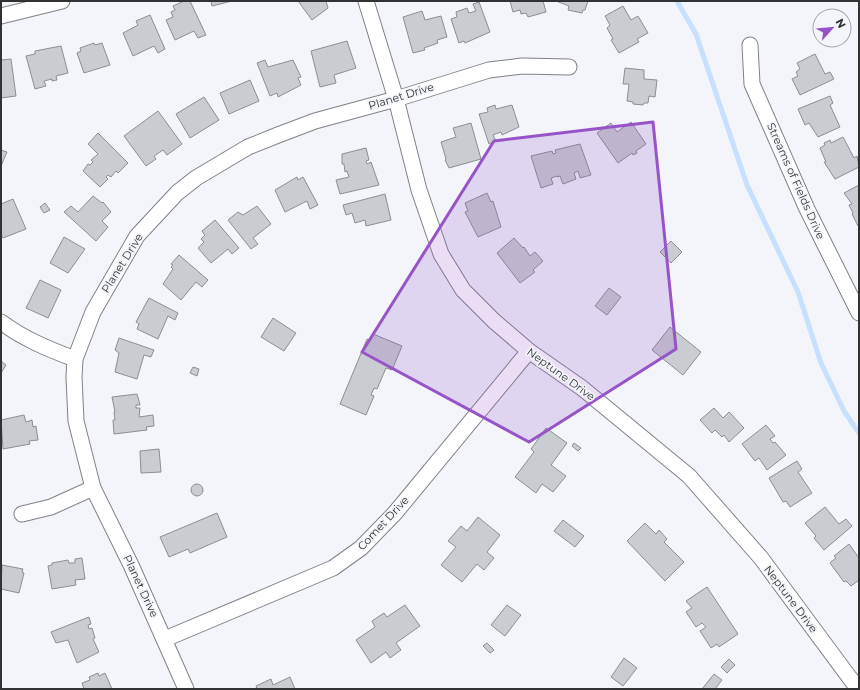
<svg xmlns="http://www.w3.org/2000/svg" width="860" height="690" viewBox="0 0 860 690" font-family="Montserrat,sans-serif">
<rect width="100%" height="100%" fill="#f3f5fa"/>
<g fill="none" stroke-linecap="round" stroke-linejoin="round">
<polyline stroke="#c6e0fe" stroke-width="5" points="677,1 696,34 747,185 798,292 821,363 844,411 859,433"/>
</g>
<g fill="#c9ccd0" stroke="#8b8e92">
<polygon points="184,1 190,1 206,35 198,38 194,31 175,40 166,20 173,17 171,12 175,10 173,6"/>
<polygon points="211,1 232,1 212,6"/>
<polygon points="298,1 326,1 328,8 312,20"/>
<polygon points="510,1 543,1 546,12 528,17 526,13 521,14 520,10 513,12"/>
<polygon points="556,1 588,1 585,10 583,10 582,13 568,10 569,6"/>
<polygon points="479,2 490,32 465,43 464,41 459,43 451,19 457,17 456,12 467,8 469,13 476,11 473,4"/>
<polygon points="623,6 631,20 638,16 648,33 637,39 639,42 619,53 611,40 613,39 607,28 610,25 605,16"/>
<polygon points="422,11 425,20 441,16 447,37 437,40 438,43 424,48 425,50 413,53 403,17"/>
<polygon points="150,15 165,49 158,53 154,46 133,56 123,33 138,25 136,21"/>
<polygon points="347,41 356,68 334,75 336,83 320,87 311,51"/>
<polygon points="94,43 95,45 102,43 110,65 84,73 77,53 81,51 80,48"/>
<polygon points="61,46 68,73 56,76 57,80 52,81 52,79 44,81 46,86 35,89 26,56 35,54 35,51"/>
<polygon points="815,54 825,74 830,72 834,79 800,95 792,79 798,76 796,72 800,69 797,63"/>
<polygon points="11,59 16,96 1,98 1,60"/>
<polygon points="265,60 268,67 293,60 301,77 298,78 301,85 278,97 277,93 270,96 257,63"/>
<polygon points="625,68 644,70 644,79 657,80 655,97 649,96 648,103 644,103 643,105 633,104 633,102 627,101 629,84 623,84"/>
<polygon points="250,80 259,101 229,114 220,93"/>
<polygon points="830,96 833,103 830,105 840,127 818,137 809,123 805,125 798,109"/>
<polygon points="204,97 219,120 190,138 176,114"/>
<polygon points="495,105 496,109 512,105 519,127 502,135 501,132 493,135 496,141 489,144 479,114 488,112 487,108"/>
<polygon points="158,111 182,144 167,155 163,150 154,156 156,159 146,166 124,136"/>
<polygon points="631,122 646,144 636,151 637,153 633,155 632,153 618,163 597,133 611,123 617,132"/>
<polygon points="471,123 481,159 449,168 445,160 446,159 441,142 456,137 453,128"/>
<polygon points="98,133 128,163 118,173 116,171 111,177 108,175 106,177 108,179 100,187 83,171 88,164 90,165 93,162 91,160 98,154 88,144"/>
<polygon points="843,137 854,158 857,156 859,167 835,179 824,162 826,162 820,148 825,145 824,143 830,140 831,143"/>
<polygon points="580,144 591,175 580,178 578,171 574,173 576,179 563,184 560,176 557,177 557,176 551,178 553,184 541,188 531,156 552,151 553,154 556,153 555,150"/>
<polygon points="366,148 369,160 366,161 367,164 371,162 379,185 340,194 336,180 349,177 347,171 345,172 344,164 342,164 342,154"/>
<polygon points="1,150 7,152 1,166"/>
<polygon points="297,177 298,180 303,177 318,205 310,209 307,201 285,212 275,190"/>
<polygon points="859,185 859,226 858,226 852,214 853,213 849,205 852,204 844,193"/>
<polygon points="487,193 491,202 493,201 501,227 478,237 465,212 468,211 465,203"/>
<polygon points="385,194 391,220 366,226 365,220 355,223 352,213 346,215 343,205"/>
<polygon points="93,196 102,203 103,202 111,212 102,221 108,227 96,241 64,212 71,206 78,212"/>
<polygon points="13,199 26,229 3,238 1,234 1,204"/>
<polygon points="45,203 50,210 44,213 40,207"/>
<polygon points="257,206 271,224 253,238 258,244 251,249 228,220 238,212 243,215"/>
<polygon points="215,220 239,248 232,254 228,249 211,263 198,248 204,242 201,239 205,235 202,231"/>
<polygon points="64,237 85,249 68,273 50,263"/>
<polygon points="514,238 523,248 524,247 530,256 535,252 543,261 533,270 535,272 520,283 497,253"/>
<polygon points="671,241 682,252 671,263 660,252"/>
<polygon points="179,255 208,280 202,287 196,282 181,300 163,284 173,269 171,267 173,265 171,264"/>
<polygon points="40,280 61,290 48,318 26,308"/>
<polygon points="609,288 621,297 607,315 595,306"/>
<polygon points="149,298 178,313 175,320 168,316 158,339 137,329 139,324 136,322"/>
<polygon points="273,318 296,333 284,351 261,337"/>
<polygon points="670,327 701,352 683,375 652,350"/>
<polygon points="373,334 402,346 392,370 386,368 377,389 374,388 371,395 374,396 366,415 340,404 367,339 370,340"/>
<polygon points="119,338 154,350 151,357 144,355 137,379 115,372 119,353 115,350"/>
<polygon points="1,361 6,365 1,373"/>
<polygon points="193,367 199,369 197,376 190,373"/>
<polygon points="137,394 140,405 136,405 136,408 140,408 139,417 153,415 154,426 146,427 147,430 114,434 113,420 115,420 114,412 115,412 112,397"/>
<polygon points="714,408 723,418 729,412 744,428 729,442 724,435 722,437 715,430 712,433 700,420"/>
<polygon points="24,415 26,422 32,420 33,427 36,426 38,440 29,441 30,444 3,449 1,420"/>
<polygon points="766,425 775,436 770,439 773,443 775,442 786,455 767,470 759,458 755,461 742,444"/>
<polygon points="546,428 567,443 551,465 566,476 553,492 542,484 536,493 515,477 534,452 531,449"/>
<polygon points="574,443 581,448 578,451 572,446"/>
<polygon points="159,449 161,472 141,473 140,451"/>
<polygon points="797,461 802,469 798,472 812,493 790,507 786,501 783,502 769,478"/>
<circle cx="197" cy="490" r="6"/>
<polygon points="825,507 839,524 846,519 852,526 824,550 814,538 816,536 805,523"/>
<polygon points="217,513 227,537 190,553 188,549 169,557 160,537"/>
<polygon points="478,517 500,535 487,552 494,558 484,570 477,564 462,582 441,565 456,547 448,541 461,526 467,531"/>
<polygon points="563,520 584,536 575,547 554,531"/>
<polygon points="645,523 656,534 659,530 667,539 664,542 684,562 665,581 627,541"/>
<polygon points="849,544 859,558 859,580 851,586 846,581 844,582 830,563 836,558 834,556"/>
<polygon points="82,558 85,579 75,580 76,585 52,589 48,566 52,565 52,563 68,560 69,563 75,563 75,559"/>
<polygon points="2,565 23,569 22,572 24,573 19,593 1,589"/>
<polygon points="707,587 738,634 719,647 717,644 711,648 700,631 706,627 702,623 696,627 686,612 692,608 686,601"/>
<polygon points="405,605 420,626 396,643 401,650 390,658 386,652 371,663 356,640 375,627 372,621 384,613 387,617"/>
<polygon points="507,605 521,615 505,636 491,625"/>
<polygon points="89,617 91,624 88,625 89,629 92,628 95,638 93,639 99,652 77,663 68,640 56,643 51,632"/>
<polygon points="487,643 494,650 490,653 483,646"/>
<polygon points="624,658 637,668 623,686 611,677"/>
<polygon points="729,659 735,665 727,673 721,667"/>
<polygon points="98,673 99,676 105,673 112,689 84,689 82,683 90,680 89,677"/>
<polygon points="714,674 722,680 715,689 702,689"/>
<polygon points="290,677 295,689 257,689 256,686 271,679 273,685"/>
</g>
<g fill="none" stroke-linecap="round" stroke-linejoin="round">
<g stroke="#7f8286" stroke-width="17">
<g id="minor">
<polyline points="366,1 396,99 419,190 441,254 463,290 494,321 529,351 582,388 689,476 761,558 858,689"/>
<polyline points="1,16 62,1"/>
<polyline points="750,45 752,84 807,209 859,313"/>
<path d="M1 322C24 339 48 349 75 359"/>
<polyline points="22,514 51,507 93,488"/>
<polyline points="165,639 333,568 361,548 395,513 529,351"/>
<polyline points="186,689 131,565 93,488 76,421 74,377 75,359 93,312 137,236 177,193 196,178 248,147 278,135 315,121 396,99 489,70 522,66 569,67"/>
</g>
</g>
<use href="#minor" stroke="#fff" stroke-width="15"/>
</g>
<path fill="#9754c8" fill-opacity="0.2" stroke="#9754c8" stroke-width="3" stroke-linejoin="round" d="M653 122 676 349 529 442 362 352 494 141Z"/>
<g text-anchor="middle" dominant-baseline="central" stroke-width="3.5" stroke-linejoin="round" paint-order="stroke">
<g font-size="11" fill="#313234" stroke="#f3f5fa">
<text transform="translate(401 96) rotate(-17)">Planet Drive</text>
<text transform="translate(796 181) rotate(66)">Streams of Fields Drive</text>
<text transform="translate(122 263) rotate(-58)">Planet Drive</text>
<text transform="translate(561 374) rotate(36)">Neptune Drive</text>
<text transform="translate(383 523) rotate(-47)">Comet Drive</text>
<text transform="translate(141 586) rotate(65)">Planet Drive</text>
<text transform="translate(791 599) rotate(53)">Neptune Drive</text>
</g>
</g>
<rect width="860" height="690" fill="none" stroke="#313234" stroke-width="4"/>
<g transform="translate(832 28) rotate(63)"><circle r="19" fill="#f3f5fa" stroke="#a5a7ab"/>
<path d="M0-3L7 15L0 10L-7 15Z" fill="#9754c8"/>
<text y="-6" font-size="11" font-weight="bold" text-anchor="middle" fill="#313234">N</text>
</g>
</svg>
